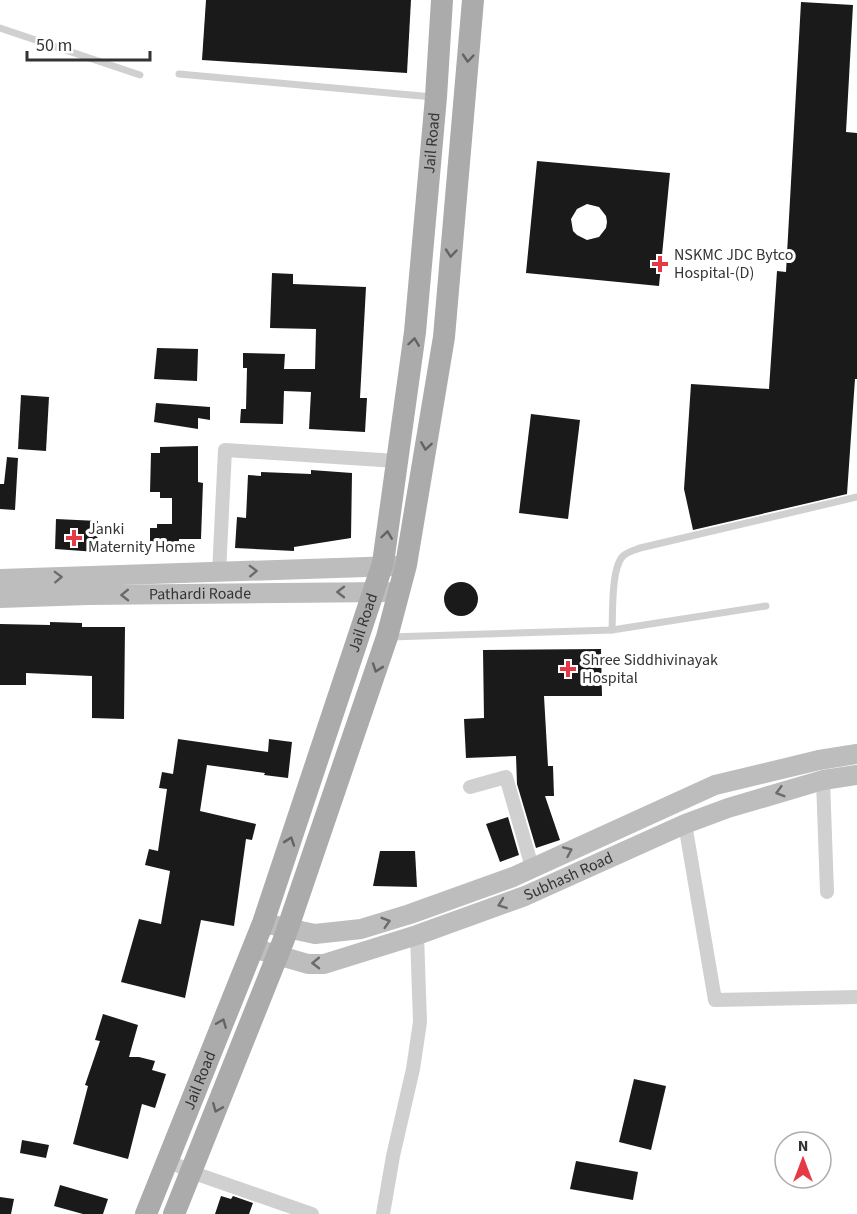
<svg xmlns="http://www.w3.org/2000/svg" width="857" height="1214" viewBox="0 0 857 1214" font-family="'Source Sans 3',sans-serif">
<rect width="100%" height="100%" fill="#fff"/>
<g fill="#1a1a1a" fill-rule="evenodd">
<polygon points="206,0 411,0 407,73 202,60"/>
<polygon points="801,2 853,5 846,132 857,133 857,379 855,379 847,494 693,530 684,489 691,384 769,389 777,271 786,272"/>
<path d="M537 161 670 173 659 286 526 273ZM587 204 599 207 606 216 607 222 606 228 599 237 587 240 577 235 573 231 571 219 577 209Z"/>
<polygon points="272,273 293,274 293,284 366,287 360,398 367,398 365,432 309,429 311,392 284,391 283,424 240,423 241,409 246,409 247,368 243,368 243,353 285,354 284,369 315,369 316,329 270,328"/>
<polygon points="157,348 198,349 197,381 154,379"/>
<polygon points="21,395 49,397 46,451 18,449"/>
<polygon points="156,403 210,407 210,420 198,418 198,429 154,422"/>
<polygon points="531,414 580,420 568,519 519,513"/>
<polygon points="198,446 198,482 203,483 201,539 179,539 179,543 150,543 150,528 157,528 157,524 172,524 172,498 160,498 160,492 150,492 151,453 160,453 160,447"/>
<polygon points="7,457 18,458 15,510 0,509 0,484 4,484"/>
<polygon points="311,470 352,473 351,538 294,547 294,551 235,548 237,517 246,518 248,475 261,476 261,472 311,474"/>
<polygon points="56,519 98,521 97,552 55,549"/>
<circle cx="461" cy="599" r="17"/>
<polygon points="50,622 82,623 82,627 125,627 124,719 92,718 92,676 26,673 26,685 0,685 0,624 50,625"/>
<polygon points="601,649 602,696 544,696 548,766 553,766 554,796 545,796 560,840 536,848 517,784 516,756 466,758 464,719 484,718 483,650"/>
<polygon points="178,739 268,752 269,739 292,742 288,778 264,775 265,773 207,765 200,811 256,824 252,840 246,839 234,926 201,920 185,998 121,982 139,919 161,924 170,871 145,865 149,849 158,851 167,789 159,788 162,772 173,774"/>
<polygon points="508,817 519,855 500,862 486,824"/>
<polygon points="380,851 415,851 417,887 373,886"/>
<polygon points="103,1014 138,1025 129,1057 139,1057 155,1061 152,1070 166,1074 155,1108 142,1104 128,1159 73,1144 88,1086 85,1085 100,1041 95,1040"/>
<polygon points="634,1079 666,1086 651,1150 619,1142"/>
<polygon points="22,1140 49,1145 46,1158 20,1153"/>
<polygon points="576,1161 638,1172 633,1200 570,1189"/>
<polygon points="60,1185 108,1199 103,1214 83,1214 54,1206"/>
<polygon points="221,1196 231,1199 233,1196 253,1203 249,1214 215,1214"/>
<polygon points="0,1197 14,1199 11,1214 0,1214"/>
</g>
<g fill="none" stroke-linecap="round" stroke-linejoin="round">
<g stroke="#d0d0d0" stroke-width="7">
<polyline points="0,28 140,75"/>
<polyline points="179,74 433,97"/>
<path d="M612 630C613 612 611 568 623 556 627 552 635 550 640 548L857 497"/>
<polyline points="390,637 612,630 766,606"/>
</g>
<g stroke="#d0d0d0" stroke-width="14">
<polyline points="219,573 225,450 397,461"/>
<polyline points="823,780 827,892"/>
<polyline points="470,787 506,777 532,867"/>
<polyline points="685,824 715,1000 857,997"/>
<polyline points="167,1160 191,1172 312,1214"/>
<polyline points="383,1214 393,1156 413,1069 420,1022 417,935"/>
</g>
<g stroke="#bdbdbd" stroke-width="20">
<polyline points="0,579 396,566"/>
<path id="s1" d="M0 598 88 595 388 592"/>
<polyline points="263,923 315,934 361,929 410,914 513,877 715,785 819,760 857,754"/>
<path id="s2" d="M253 948 308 964H324L417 935 525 896 685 824 728 808 823 780 857 775"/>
</g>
<g stroke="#ababab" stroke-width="22">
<path id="s3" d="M146 1214 263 923 383 563 415 332 436 97 442 0"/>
<polyline points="174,1214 284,939 387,637 406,565 444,337 473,0"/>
</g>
</g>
<defs><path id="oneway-chevron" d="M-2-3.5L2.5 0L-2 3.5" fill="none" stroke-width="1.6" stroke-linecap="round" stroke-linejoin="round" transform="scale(1.5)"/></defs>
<g stroke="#636363">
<use href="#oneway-chevron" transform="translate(468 58) rotate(95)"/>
<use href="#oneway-chevron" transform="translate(451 253) rotate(95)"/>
<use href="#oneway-chevron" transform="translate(414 342) rotate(-82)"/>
<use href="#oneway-chevron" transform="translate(426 446) rotate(99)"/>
<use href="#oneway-chevron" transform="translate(387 535) rotate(-82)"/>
<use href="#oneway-chevron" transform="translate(377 668) rotate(109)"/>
<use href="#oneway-chevron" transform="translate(290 841) rotate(-71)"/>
<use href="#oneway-chevron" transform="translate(222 1023) rotate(-68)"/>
<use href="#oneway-chevron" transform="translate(217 1108) rotate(112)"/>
</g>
<g stroke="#6a6a6a">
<use href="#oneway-chevron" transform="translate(253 571) rotate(-2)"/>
<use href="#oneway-chevron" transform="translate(58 577) rotate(-2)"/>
<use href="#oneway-chevron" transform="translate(341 592) rotate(180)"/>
<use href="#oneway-chevron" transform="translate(125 595) rotate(179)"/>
<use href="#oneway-chevron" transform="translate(780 792) rotate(164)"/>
<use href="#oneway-chevron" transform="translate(568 851) rotate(-24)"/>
<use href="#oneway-chevron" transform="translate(502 904) rotate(160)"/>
<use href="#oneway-chevron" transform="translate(386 922) rotate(-17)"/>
<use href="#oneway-chevron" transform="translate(316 963) rotate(179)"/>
</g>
<g fill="#e63946" stroke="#fff" stroke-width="2">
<path d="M657 255h6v6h6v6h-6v6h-6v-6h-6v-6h6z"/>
<path d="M71 529h6v6h6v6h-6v6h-6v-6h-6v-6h6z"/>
<path d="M565 660h6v6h6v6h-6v6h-6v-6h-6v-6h6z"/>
</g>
<g text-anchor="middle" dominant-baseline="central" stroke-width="6" stroke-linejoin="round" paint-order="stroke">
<g font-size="16" fill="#333" stroke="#fff">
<text stroke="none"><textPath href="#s3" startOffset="1116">Jail Road</textPath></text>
<text stroke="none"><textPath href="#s1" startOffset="200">Pathardi Roade</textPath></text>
<text stroke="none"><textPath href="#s3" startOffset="630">Jail Road</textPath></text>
<text stroke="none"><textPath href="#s2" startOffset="333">Subhash Road</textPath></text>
<text stroke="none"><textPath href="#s3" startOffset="144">Jail Road</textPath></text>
</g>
<g font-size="16" fill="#333" stroke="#fff" text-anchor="start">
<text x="674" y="255">NSKMC JDC Bytco<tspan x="674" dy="18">Hospital-(D)</tspan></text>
<text x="88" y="529">Janki<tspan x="88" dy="18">Maternity Home</tspan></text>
<text x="582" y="660">Shree Siddhivinayak<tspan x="582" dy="18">Hospital</tspan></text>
</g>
</g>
<g transform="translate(803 1160)"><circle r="28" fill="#ffffff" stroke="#adadad" stroke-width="1.5"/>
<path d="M0-4.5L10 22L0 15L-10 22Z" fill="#e63946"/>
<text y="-9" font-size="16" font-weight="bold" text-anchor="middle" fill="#333333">N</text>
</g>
<path d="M27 51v9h123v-9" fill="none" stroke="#333333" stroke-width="3"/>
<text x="36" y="51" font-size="18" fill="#333333" stroke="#ffffff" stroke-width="4.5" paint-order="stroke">50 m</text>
</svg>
